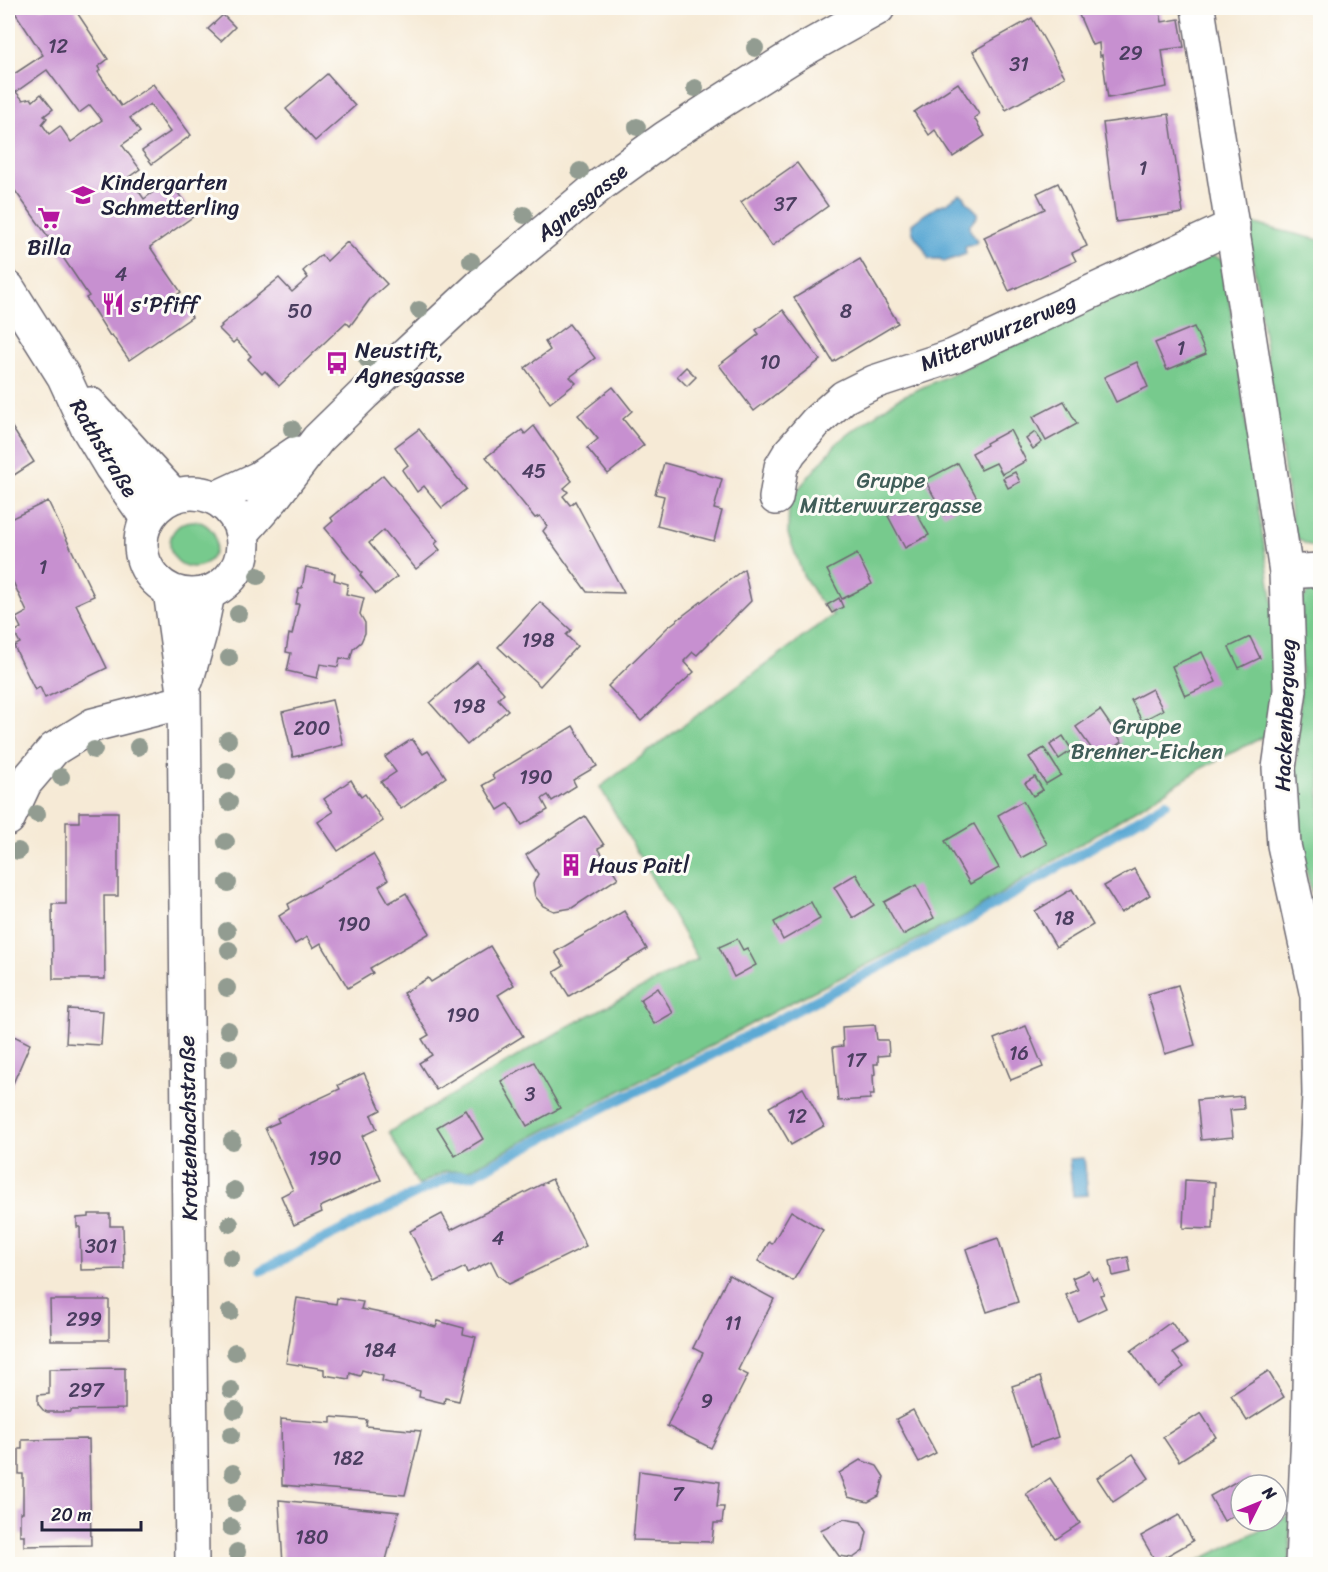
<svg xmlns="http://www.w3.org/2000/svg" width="1328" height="1572" viewBox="0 0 1328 1572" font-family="Sriracha,sans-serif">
<rect width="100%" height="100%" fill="#fdfcf7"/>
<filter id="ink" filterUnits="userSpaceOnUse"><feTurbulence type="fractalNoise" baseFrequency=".0167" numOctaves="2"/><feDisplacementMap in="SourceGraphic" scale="12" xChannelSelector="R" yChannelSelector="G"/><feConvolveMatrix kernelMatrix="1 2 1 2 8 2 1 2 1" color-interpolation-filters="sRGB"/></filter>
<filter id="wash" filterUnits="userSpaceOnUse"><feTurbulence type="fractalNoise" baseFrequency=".008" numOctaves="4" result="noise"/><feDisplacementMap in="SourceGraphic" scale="24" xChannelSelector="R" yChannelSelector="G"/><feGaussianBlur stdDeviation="1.35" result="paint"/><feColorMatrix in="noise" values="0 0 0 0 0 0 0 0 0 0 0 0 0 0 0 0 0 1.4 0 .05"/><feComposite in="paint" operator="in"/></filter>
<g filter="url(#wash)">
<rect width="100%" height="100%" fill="#f6ead6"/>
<g fill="#77ca8d" stroke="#4c7664" stroke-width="1.5">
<path d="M1247 221 1266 227 1320 240V548C1309 547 1302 543 1294 535Z"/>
<polygon points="1206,257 1216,257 1224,261 1254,480 1276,624 1273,732 1204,767 967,915 788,1004 701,1051 616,1093 467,1171 446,1171 418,1185 389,1132 567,1027 698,959 600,787 833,615 818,599 803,575 788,534 789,500 838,442 897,399"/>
<circle cx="193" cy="544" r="23"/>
<polygon points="1320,584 1320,928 1299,841 1295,795 1301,680 1302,601 1309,591"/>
<polygon points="1291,1514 1289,1564 1192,1564 1277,1521"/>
</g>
<g fill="#5ba9d4" stroke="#3e6688" stroke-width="1.5">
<path d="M959 194 964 196 967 202 977 212V217L970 224V230L977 241 975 244 965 247 966 254 944 262 940 259H929C926 255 925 250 922 246 917 237 911 236 912 224L925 214 938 206 947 203Z"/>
<polygon points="1084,1158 1088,1195 1073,1196 1069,1159"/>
</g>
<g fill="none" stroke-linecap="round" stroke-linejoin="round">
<polyline stroke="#5ba9d4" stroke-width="10" points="262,1270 449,1177 472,1175 614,1102 705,1058 969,920 1166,803"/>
</g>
<g id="blocks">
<g fill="#c790d0" fill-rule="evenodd">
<path d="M12 8H74L108 59 98 67 100 70 98 72 121 106 153 84 191 135 152 164 142 151 170 132 150 104 130 118 140 132 122 145 140 169 129 177 144 199 169 180 194 216 150 247 181 292 177 295 192 317 129 360 112 335 110 336 86 298 89 296 62 256 8 181V78L43 55ZM47 70 79 113 90 105 102 120 71 142 60 126 49 134 42 124 47 118 44 116 53 109 41 94 33 101 31 98 23 100 16 92Z"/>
<polygon points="1076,8 1151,8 1152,9 1159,8 1162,22 1179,19 1184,47 1162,50 1167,87 1108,98 1102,55 1100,56 1099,43 1092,45"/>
<polygon points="223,15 235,27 221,41 208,29"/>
<polygon points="1032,18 1065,77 1006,110 973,51"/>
<polygon points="327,74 355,106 315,141 286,109"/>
<polygon points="958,83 979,114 974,118 985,136 953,157 935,130 929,135 914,112"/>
<polygon points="1169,114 1183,213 1116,222 1103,123"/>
<polygon points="797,163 828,206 772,246 741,202"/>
<polygon points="1058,183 1087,246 1072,253 1076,261 1009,291 984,237 1045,209 1037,193"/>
<polygon points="347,242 387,284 370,299 350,326 346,322 279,386 265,371 262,374 248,359 251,356 236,340 233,343 219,329 222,326 221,325 279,278 292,292 308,278 303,271 321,255 327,261"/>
<polygon points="860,259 898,323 833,362 794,298"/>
<polygon points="783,310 820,360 754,411 719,365 759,334 756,330"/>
<polygon points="569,324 595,358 570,377 576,383 550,403 525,368 550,350 545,342"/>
<polygon points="1194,327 1206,354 1167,370 1155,343"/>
<polygon points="1137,362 1148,387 1116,402 1104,377"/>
<polygon points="686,367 696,377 687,386 677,376"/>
<polygon points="613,387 632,411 623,419 644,445 608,474 587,448 598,439 578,415"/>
<polygon points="1064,401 1077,424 1046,441 1033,417"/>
<polygon points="8,421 34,462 8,479"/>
<polygon points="534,426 572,481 564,488 568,492 563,496 570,505 575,501 624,593 587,592 543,531 547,526 540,516 535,518 486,457 522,430 525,434"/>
<polygon points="419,429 466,489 442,508 424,486 417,492 402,470 408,465 395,447"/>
<polygon points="1010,430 1026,461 1002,474 996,463 981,470 972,453 987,445 986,443"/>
<polygon points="1035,432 1042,442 1033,449 1026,439"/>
<polygon points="664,463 722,479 714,509 722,511 714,541 657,526 664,496 655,494"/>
<polygon points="958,463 977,498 944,515 925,480"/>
<polygon points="1015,472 1020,482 1008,488 1003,478"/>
<polygon points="383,475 438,541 435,544 440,550 416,569 384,530 369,543 397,577 376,594 360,575 362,573 325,528 333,521 331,518"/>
<polygon points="48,501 94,596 76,604 107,668 45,698 40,687 35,690 14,646 20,643 14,632 21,628 16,618 27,612 8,571 8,520"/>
<polygon points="911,503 929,535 905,548 888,516"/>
<polygon points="857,554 872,584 842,599 827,570"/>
<polygon points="306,567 335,573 334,580 348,584 346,594 364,598 360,614 365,623 365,633 361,642 353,649 350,660 340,658 338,667 320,664 317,678 287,671 291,653 286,652 289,634 292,635 299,604 296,604 299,588 302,588"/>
<polygon points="744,569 751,601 697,655 693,652 684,661 694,672 641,721 608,686 668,627"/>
<polygon points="839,598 843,607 832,613 827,605"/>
<polygon points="540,602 571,630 566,635 577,646 540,686 498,647"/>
<polygon points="1250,637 1260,658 1239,668 1229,647"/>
<polygon points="1202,652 1216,682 1185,696 1172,666"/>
<polygon points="477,662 504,693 498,699 508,710 467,745 430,703"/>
<polygon points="1152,689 1163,710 1142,721 1131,700"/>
<polygon points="332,700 343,745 293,757 282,712"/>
<polygon points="1100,710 1122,742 1099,759 1076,727"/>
<polygon points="573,726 597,766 573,780 576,786 552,801 548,795 542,799 548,810 522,825 509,803 498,810 483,785 494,779 492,775"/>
<polygon points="1063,736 1072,750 1059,759 1050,745"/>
<polygon points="412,739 423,754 428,751 446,777 401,809 381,782 396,772 385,757"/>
<polygon points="1044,748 1061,775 1046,784 1029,757"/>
<polygon points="1035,777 1043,790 1033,796 1025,783"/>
<polygon points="351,780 361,797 365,794 383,821 338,851 318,822 333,812 324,799"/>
<polygon points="1023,801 1047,844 1021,858 998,815"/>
<polygon points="79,812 118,812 118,896 104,896 105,979 53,979 52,904 66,904 66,822 79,822"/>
<polygon points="585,816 604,845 598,848 618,878 572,908 554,911 543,906 535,896 533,884 538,874 526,855"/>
<polygon points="974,824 999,868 970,884 945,841"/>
<polygon points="373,854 388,880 379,886 389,903 406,893 430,933 370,968 373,973 348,988 321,943 313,948 307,937 295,944 279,916 290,909 288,904"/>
<polygon points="1134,869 1150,895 1121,913 1104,886"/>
<polygon points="856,874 874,905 853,918 834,887"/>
<polygon points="916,885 934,918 903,935 884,902"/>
<polygon points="1072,889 1093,925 1056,947 1035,911"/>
<polygon points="811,902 820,919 783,940 774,922"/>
<polygon points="624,911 647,949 569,996 554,972 564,966 555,952"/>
<polygon points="737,939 743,950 747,948 756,965 734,977 719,947"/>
<polygon points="490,946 514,985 498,995 523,1036 436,1090 419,1063 432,1055 422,1039 429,1035 403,993 428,978 431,982"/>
<polygon points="1178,985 1195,1045 1165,1054 1148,994"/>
<polygon points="658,988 673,1013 654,1024 640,1000"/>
<polygon points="68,1009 103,1011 101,1045 66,1043"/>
<polygon points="875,1025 877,1040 888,1040 889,1055 878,1056 878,1064 874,1064 875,1074 873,1075 874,1095 870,1095 870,1099 838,1101 833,1047 843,1046 842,1027"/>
<polygon points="1026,1026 1043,1067 1011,1080 994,1039"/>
<polygon points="8,1033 30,1044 8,1095"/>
<polygon points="534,1062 560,1108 527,1126 501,1081"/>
<polygon points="364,1073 381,1110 371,1115 377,1129 362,1136 381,1180 320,1207 322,1212 294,1225 281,1196 293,1190 265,1128 279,1122 277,1118 340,1089 338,1085"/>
<polygon points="803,1088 824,1126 791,1145 769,1107"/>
<polygon points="1243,1096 1244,1109 1230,1110 1233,1137 1201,1140 1197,1100"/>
<polygon points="466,1110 483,1139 455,1156 437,1127"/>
<polygon points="552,1179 586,1246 509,1284 498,1275 491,1261 467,1273 465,1267 435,1282 410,1231 442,1214 451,1230"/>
<polygon points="1185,1180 1215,1182 1213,1229 1183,1228"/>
<polygon points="791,1211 823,1230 793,1281 758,1261 769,1242 772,1244"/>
<polygon points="89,1214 110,1214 110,1226 123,1226 124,1269 81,1270 80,1227 77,1227 77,1218 89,1217"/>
<polygon points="998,1238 1018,1302 987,1312 966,1249"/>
<polygon points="1128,1257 1131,1272 1113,1276 1110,1261"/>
<polygon points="1089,1271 1093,1280 1097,1278 1104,1294 1100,1295 1106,1308 1078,1321 1066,1295 1078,1290 1072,1278"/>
<polygon points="729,1275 774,1299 738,1370 748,1375 711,1448 667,1426 703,1353 693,1348"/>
<polygon points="297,1298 336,1304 337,1298 363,1302 361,1309 400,1317 436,1327 438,1321 464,1328 463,1334 476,1337 459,1401 445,1398 444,1403 419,1397 420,1391 382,1381 383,1376 362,1370 360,1376 350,1373 349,1379 324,1375 324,1369 286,1363"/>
<polygon points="50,1300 109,1300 109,1340 51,1340"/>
<polygon points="1171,1322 1187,1344 1173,1353 1184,1367 1157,1387 1131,1351"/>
<polygon points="125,1368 125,1409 71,1410 71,1412 47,1412 43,1410 38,1404 38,1395 49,1394 49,1369"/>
<polygon points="1268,1371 1284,1397 1247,1421 1231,1395"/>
<polygon points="1040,1377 1058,1437 1031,1446 1012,1386"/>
<polygon points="913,1410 936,1453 919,1462 896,1419"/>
<polygon points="1201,1413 1216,1437 1179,1461 1163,1437"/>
<polygon points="331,1417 367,1420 366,1426 421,1431 405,1495 282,1485 281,1419 331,1423"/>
<polygon points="89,1439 91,1545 24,1546 24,1535 20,1535 20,1512 23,1512 23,1474 19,1474 19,1449 22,1449 22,1440"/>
<polygon points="1133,1454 1149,1478 1113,1502 1097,1478"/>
<polygon points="860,1460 877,1466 884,1477 879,1496 868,1502 848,1497 839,1473"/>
<polygon points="639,1471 720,1482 717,1507 724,1507 722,1523 714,1523 712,1542 633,1540"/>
<polygon points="1248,1475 1254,1485 1241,1485 1241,1512 1224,1521 1210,1496"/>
<polygon points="1050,1478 1080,1523 1056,1539 1026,1494"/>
<polygon points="279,1500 399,1512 385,1564 283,1564"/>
<polygon points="1179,1515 1193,1541 1156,1562 1141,1536"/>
<polygon points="844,1519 861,1522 867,1532 863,1551 853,1558 839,1556 820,1530"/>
</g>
</g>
</g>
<g filter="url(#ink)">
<use href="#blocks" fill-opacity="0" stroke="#6c6871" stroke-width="1.5"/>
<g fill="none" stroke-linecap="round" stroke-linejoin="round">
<g stroke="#6c6871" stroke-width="36">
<g id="minor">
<polyline points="1198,8 1286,572 1290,690 1279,768 1284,845 1317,996 1319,1094 1313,1220 1308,1432 1302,1564"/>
<polyline points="216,498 259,478 296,453"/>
<polyline points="776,498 781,467 790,452 816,422 844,397 874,382 953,356 1233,226"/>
<polyline points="243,532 273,498 318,439 365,393 482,284 600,185 665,138 722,101 801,51 878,8"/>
<polyline points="1286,572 1320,570"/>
<polyline points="8,819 25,783 54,749 93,725 183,702"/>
</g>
</g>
<g stroke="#6c6871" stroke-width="36">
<g id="major">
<polyline points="8,288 64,377 87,427 111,467 147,518"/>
<polyline points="90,404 173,495"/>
<circle cx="192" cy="544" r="51"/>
<polyline points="170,591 184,692 192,1564"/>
<polyline points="187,679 199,637 208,594"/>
</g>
</g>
<use href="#minor" stroke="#fff" stroke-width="33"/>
<use href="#major" stroke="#fff" stroke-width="33"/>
</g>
<g fill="#929c91">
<circle cx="755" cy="48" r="9"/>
<circle cx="695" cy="88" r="9"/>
<circle cx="637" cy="127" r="9"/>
<circle cx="580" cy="171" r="9"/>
<circle cx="524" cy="215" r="9"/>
<circle cx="471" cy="261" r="9"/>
<circle cx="419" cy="310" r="9"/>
<circle cx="367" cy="359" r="9"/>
<circle cx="292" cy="429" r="9"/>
<circle cx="258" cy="576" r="9"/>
<circle cx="238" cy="614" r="9"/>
<circle cx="229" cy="658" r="9"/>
<circle cx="228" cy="740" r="9"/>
<circle cx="138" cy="747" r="9"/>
<circle cx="94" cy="750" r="9"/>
<circle cx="227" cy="771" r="9"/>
<circle cx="61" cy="777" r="9"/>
<circle cx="229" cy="802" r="9"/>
<circle cx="37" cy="814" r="9"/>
<circle cx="226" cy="842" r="9"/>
<circle cx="18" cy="851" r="9"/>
<circle cx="228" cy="883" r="9"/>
<circle cx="227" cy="931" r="9"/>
<circle cx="229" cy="950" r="9"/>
<circle cx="227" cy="988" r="9"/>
<circle cx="228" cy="1030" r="9"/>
<circle cx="229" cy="1058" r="9"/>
<circle cx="232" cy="1141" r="9"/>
<circle cx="234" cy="1190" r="9"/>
<circle cx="230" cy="1224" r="9"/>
<circle cx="231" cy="1258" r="9"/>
<circle cx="230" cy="1312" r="9"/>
<circle cx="235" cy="1352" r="9"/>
<circle cx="231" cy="1390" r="9"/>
<circle cx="235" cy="1410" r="9"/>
<circle cx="231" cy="1435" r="9"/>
<circle cx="233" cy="1473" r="9"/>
<circle cx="236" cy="1503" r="9"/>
<circle cx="231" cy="1527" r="9"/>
<circle cx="237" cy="1552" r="9"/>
</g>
</g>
<defs>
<g id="school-bare" transform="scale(1.8)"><path d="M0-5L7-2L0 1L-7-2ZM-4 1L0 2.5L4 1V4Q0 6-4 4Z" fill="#b5179e" stroke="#fdfcf7" stroke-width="2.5" paint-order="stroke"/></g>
<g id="supermarket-bare" transform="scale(1.8)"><path d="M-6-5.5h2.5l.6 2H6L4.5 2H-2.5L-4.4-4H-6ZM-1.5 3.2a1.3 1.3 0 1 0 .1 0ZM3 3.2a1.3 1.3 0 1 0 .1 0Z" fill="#b5179e" stroke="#fdfcf7" stroke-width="2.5" paint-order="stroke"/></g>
<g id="restaurant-bare" transform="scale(1.8)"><path d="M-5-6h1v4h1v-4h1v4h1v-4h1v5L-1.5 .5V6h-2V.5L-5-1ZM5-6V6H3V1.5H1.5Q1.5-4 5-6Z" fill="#b5179e" stroke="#fdfcf7" stroke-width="2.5" paint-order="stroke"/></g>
<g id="bus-bare" transform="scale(1.8)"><path d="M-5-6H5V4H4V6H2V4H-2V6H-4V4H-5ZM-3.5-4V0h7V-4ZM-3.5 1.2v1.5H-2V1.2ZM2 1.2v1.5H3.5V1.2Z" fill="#b5179e" stroke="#fdfcf7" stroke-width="2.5" paint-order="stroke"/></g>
<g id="building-bare" transform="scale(1.8)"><path d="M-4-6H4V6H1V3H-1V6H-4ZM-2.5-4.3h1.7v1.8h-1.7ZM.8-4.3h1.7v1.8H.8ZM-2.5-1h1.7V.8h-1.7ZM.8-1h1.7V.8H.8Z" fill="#b5179e" stroke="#fdfcf7" stroke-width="2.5" paint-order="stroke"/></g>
</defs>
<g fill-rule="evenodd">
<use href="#school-bare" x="83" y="195"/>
<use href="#supermarket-bare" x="49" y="218"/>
<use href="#restaurant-bare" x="113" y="304"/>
<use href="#bus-bare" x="337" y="363"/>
<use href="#building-bare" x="571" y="865"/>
</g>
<g text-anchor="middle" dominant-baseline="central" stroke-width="6" stroke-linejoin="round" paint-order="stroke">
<g font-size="20" fill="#4b3e60">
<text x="58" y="46">12</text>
<text x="1131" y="53">29</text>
<text x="1019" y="64">31</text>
<text x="1143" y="168">1</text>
<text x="785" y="204">37</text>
<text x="121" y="274">4</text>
<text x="300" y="311">50</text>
<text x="846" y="311">8</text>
<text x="1181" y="348">1</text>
<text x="770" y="362">10</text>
<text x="534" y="471">45</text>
<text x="43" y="567">1</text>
<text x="538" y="640">198</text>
<text x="469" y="706">198</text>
<text x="312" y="728">200</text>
<text x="536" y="777">190</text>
<text x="1064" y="918">18</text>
<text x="354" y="924">190</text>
<text x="463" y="1015">190</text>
<text x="1019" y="1053">16</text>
<text x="856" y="1060">17</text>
<text x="530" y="1094">3</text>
<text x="797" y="1116">12</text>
<text x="325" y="1158">190</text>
<text x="498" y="1238">4</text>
<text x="101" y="1246">301</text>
<text x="84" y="1319">299</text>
<text x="733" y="1323">11</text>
<text x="380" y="1350">184</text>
<text x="86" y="1390">297</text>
<text x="707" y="1401">9</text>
<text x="348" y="1458">182</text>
<text x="678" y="1494">7</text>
<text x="312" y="1537">180</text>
</g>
<g font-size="22" fill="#22223b" stroke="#fdfcf7" text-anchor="start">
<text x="101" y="182">Kindergarten<tspan x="101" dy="25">Schmetterling</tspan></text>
<text x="49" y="247" text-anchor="middle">Billa</text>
<text x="131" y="304">s'Pfiff</text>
<text x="355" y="350">Neustift,<tspan x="355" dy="25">Agnesgasse</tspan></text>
<text x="589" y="865">Haus Paitl</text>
</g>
<g font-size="22" fill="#22223b" stroke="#fdfcf7">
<text transform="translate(582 202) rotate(-39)">Agnesgasse</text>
<text transform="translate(998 332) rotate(-23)">Mitterwurzerweg</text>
<text transform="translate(104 448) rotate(59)">Rathstraße</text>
<text transform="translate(1285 715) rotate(-88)">Hackenbergweg</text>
<text transform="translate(188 1128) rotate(-91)">Krottenbachstraße</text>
</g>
<g font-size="22" fill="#405d58" stroke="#fdfcf7">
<text x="891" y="480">Gruppe<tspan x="891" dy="25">Mitterwurzergasse</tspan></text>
<text x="1147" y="726">Gruppe<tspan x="1147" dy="25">Brenner-Eichen</tspan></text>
</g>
</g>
<rect width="1328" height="1572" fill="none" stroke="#fdfcf7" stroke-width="30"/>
<g transform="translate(1259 1503) rotate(47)"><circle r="28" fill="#fdfcf7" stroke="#a5a5ac" stroke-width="1.5"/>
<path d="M0-4.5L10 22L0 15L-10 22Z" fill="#b5179e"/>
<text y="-9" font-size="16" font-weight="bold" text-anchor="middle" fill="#22223b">N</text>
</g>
<path d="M42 1521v9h99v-9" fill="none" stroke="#22223b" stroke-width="3"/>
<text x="51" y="1521" font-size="18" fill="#22223b" stroke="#fdfcf7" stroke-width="4.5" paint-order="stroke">20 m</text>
</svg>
